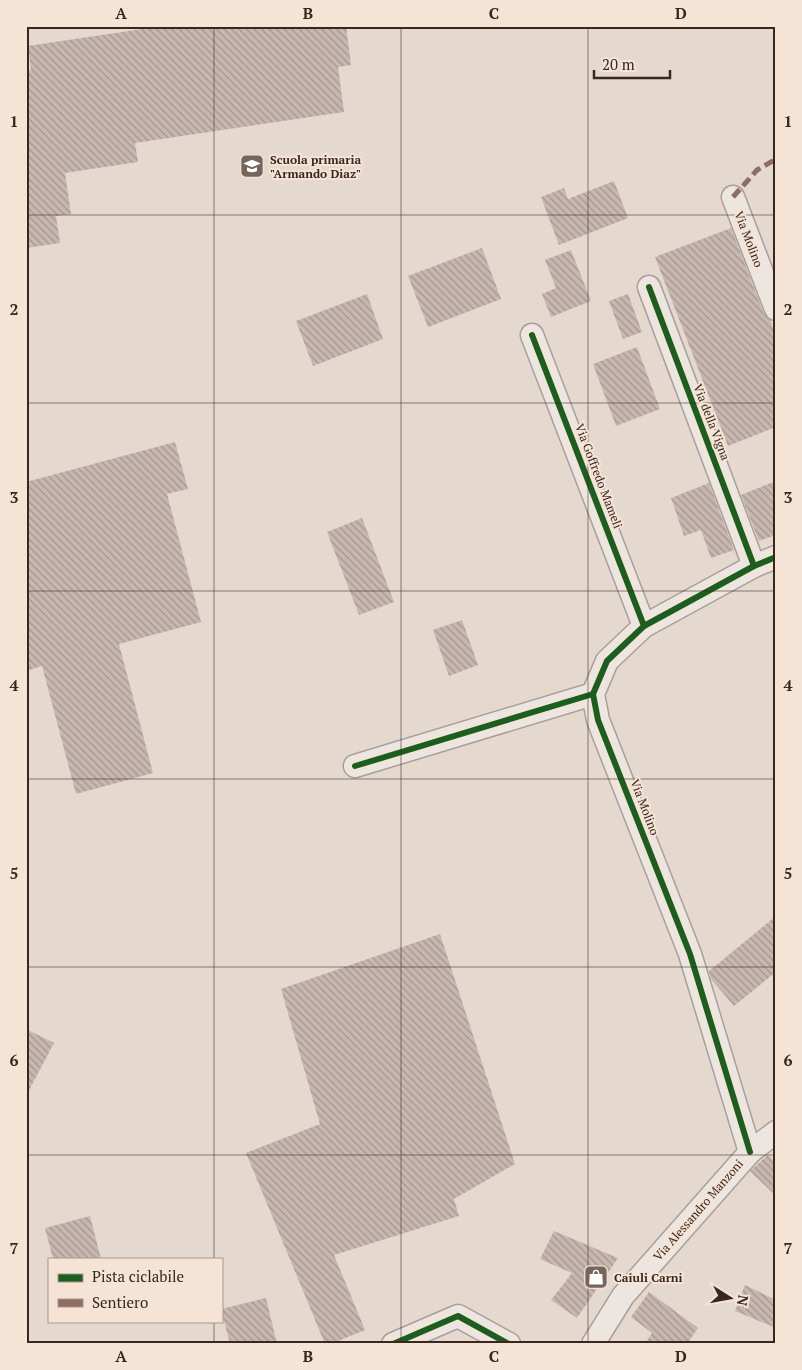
<svg xmlns="http://www.w3.org/2000/svg" width="802" height="1370" viewBox="0 0 802 1370" font-family="'PT Serif',serif">
<defs>
<pattern id="building-back-hatch" width="6" height="6" patternUnits="userSpaceOnUse" patternTransform="scale(1.25)"><rect width="6" height="6" fill="#c8b7b0"/><path d="M-1 5l2 2M0 0l6 6M5-1l2 2" fill="none" stroke="#a3958f"/></pattern>
</defs>
<rect width="100%" height="100%" fill="#e5d9cf"/>
<g fill="url(#building-back-hatch)">
<polygon points="142,26 346,26 351,65 338,67 344,112 135,143 138,162 65,173 71,214 56,216 60,243 26,248 26,71 31,70 28,46 142,29"/>
<polygon points="614,181 628,218 559,245 541,197 564,188 568,199"/>
<polygon points="731,228 764,314 770,320 776,336 776,427 728,446 655,257"/>
<polygon points="482,248 501,299 428,327 408,276"/>
<polygon points="571,250 591,301 551,317 542,294 556,288 545,260"/>
<polygon points="367,294 383,339 313,366 296,321"/>
<polygon points="628,294 642,332 623,339 609,301"/>
<polygon points="637,347 660,409 616,426 593,364"/>
<polygon points="175,442 188,489 167,494 201,622 119,644 153,773 76,794 42,666 26,671 26,482"/>
<polygon points="776,481 776,535 759,541 741,495"/>
<polygon points="709,483 734,550 711,558 701,530 684,536 671,498"/>
<polygon points="362,518 394,602 359,615 327,532"/>
<polygon points="462,620 478,665 449,676 433,630"/>
<polygon points="776,916 776,972 734,1006 711,979 709,971"/>
<polygon points="440,934 515,1164 454,1199 459,1216 334,1255 365,1330 331,1344 325,1344 246,1153 320,1124 281,989"/>
<polygon points="26,1029 54,1043 26,1096"/>
<polygon points="768,1155 776,1163 776,1196 750,1171"/>
<polygon points="90,1216 101,1259 53,1259 45,1228"/>
<polygon points="554,1231 618,1258 577,1318 551,1300 572,1273 540,1259"/>
<polygon points="745,1285 776,1300 776,1328 735,1311"/>
<polygon points="649,1292 698,1328 687,1344 645,1344 652,1333 631,1317"/>
<polygon points="266,1298 277,1344 230,1344 221,1309"/>
</g>
<g fill="none" stroke-linecap="round" stroke-linejoin="round">
<g stroke="#aa9f98" stroke-width="25">
<g id="minor">
<polyline points="733,197 776,309"/>
<polyline points="649,287 754,566"/>
<polyline points="532,335 644,626"/>
<polyline points="355,766 593,694"/>
<polyline points="750,1152 690,954 598,720 593,694 607,661 644,626 754,566 776,557"/>
<polyline points="393,1344 458,1316 509,1344"/>
<polyline points="593,1344 623,1296 750,1152 776,1132"/>
</g>
</g>
<use href="#minor" stroke="#ede6e0" stroke-width="22"/>
<polyline stroke="#8d6e63" stroke-width="5" stroke-dasharray="10 5" stroke-linecap="butt" points="733,197 757,170 776,159"/>
<g stroke="#f5e4d5" stroke-width="9">
<g id="cycleway">
<polyline points="649,287 754,566"/>
<polyline points="532,335 644,626"/>
<polyline points="355,766 593,694"/>
<polyline points="750,1152 690,954 598,720 593,694 607,661 644,626 754,566 776,557"/>
<polyline points="393,1344 458,1316 509,1344"/>
</g>
</g>
<use href="#cycleway" stroke="#1b5e20" stroke-width="6"/>
</g>
<path fill="none" stroke="#39261f" stroke-width="1" stroke-opacity="0.55" d="M214 26V1259M401 26V1344M588 26V1344M26 215H776M26 403H776M26 591H776M26 779H776M26 967H776M26 1155H776M214 1321V1344"/>
<defs>
<g id="school-square" transform="scale(1.25)"><rect x="-9" y="-9" width="18" height="18" rx="4" fill="#75655d" stroke="#f5e4d5"/><path d="M0-5L7-2L0 1L-7-2ZM-4 1L0 2.5L4 1V4Q0 6-4 4Z" fill="#fff"/></g>
<g id="shop-square" transform="scale(1.25)"><rect x="-9" y="-9" width="18" height="18" rx="4" fill="#75655d" stroke="#f5e4d5"/><path d="M-5-2.5h2.3a2.7 3.5 0 0 1 5.4 0H5L5.5 6h-11ZM-1.5-2.5h3a1.5 2.3 0 0 0-3 0Z" fill="#fff"/></g>
</defs>
<g fill-rule="evenodd">
<use href="#school-square" x="252" y="166"/>
<use href="#shop-square" x="596" y="1277"/>
</g>
<g text-anchor="middle" dominant-baseline="central" stroke-width="4" stroke-linejoin="round" paint-order="stroke">
<g font-size="12" font-weight="bold" fill="#39261f" stroke="#f5e4d5" text-anchor="start">
<text x="270" y="159">Scuola primaria<tspan x="270" dy="14">"Armando Diaz"</tspan></text>
<text x="614" y="1277">Caiuli Carni</text>
</g>
<g font-size="12" fill="#39261f" stroke="#f5e4d5">
<text transform="translate(749 239) rotate(69)">Via Molino</text>
<text transform="translate(712 422) rotate(69)">Via della Vigna</text>
<text transform="translate(599 476) rotate(69)">Via Goffredo Mameli</text>
<text transform="translate(645 807) rotate(69)">Via Molino</text>
<text transform="translate(698 1210) rotate(-49)">Via Alessandro Manzoni</text>
</g>
</g>
<rect width="802" height="1370" fill="none" stroke="#f5e4d5" stroke-width="55"/>
<rect x="48" y="1258" width="175" height="65" fill="#f5e4d5" stroke="#aa988c"/>
<rect x="58" y="1274" width="25" height="8" fill="#1b5e20" stroke="#aa988c"/>
<text x="92" y="1282" font-size="15" fill="#39261f">Pista ciclabile</text>
<rect x="58" y="1299" width="25" height="8" fill="#8d6e63" stroke="#aa988c"/>
<text x="92" y="1308" font-size="15" fill="#39261f">Sentiero</text>
<g transform="translate(730 1298) rotate(101)" stroke="#f5e4d5" stroke-width="4" paint-order="stroke">
<path d="M0-4L9 19L0 12L-9 19Z" fill="#39261f"/>
<text y="-8" font-size="14" font-weight="bold" text-anchor="middle" fill="#39261f">N</text>
</g>
<path d="M594 70v8h76v-8" fill="none" stroke="#39261f" stroke-width="2.5"/>
<text x="602" y="70" font-size="15" fill="#39261f" stroke="#f5e4d5" stroke-width="4" paint-order="stroke">20 m</text>
<rect x="28" y="28" width="746" height="1314" fill="none" stroke="#39261f" stroke-width="2"/>
<g font-size="16" text-anchor="middle" font-weight="bold" fill="#39261f">
<text x="121" y="19">A</text>
<text x="308" y="19">B</text>
<text x="494" y="19">C</text>
<text x="681" y="19">D</text>
<text x="14" y="127">1</text>
<text x="788" y="127">1</text>
<text x="14" y="315">2</text>
<text x="788" y="315">2</text>
<text x="14" y="503">3</text>
<text x="788" y="503">3</text>
<text x="14" y="691">4</text>
<text x="788" y="691">4</text>
<text x="14" y="879">5</text>
<text x="788" y="879">5</text>
<text x="14" y="1066">6</text>
<text x="788" y="1066">6</text>
<text x="14" y="1254">7</text>
<text x="788" y="1254">7</text>
<text x="121" y="1362">A</text>
<text x="308" y="1362">B</text>
<text x="494" y="1362">C</text>
<text x="681" y="1362">D</text>
</g>
</svg>
